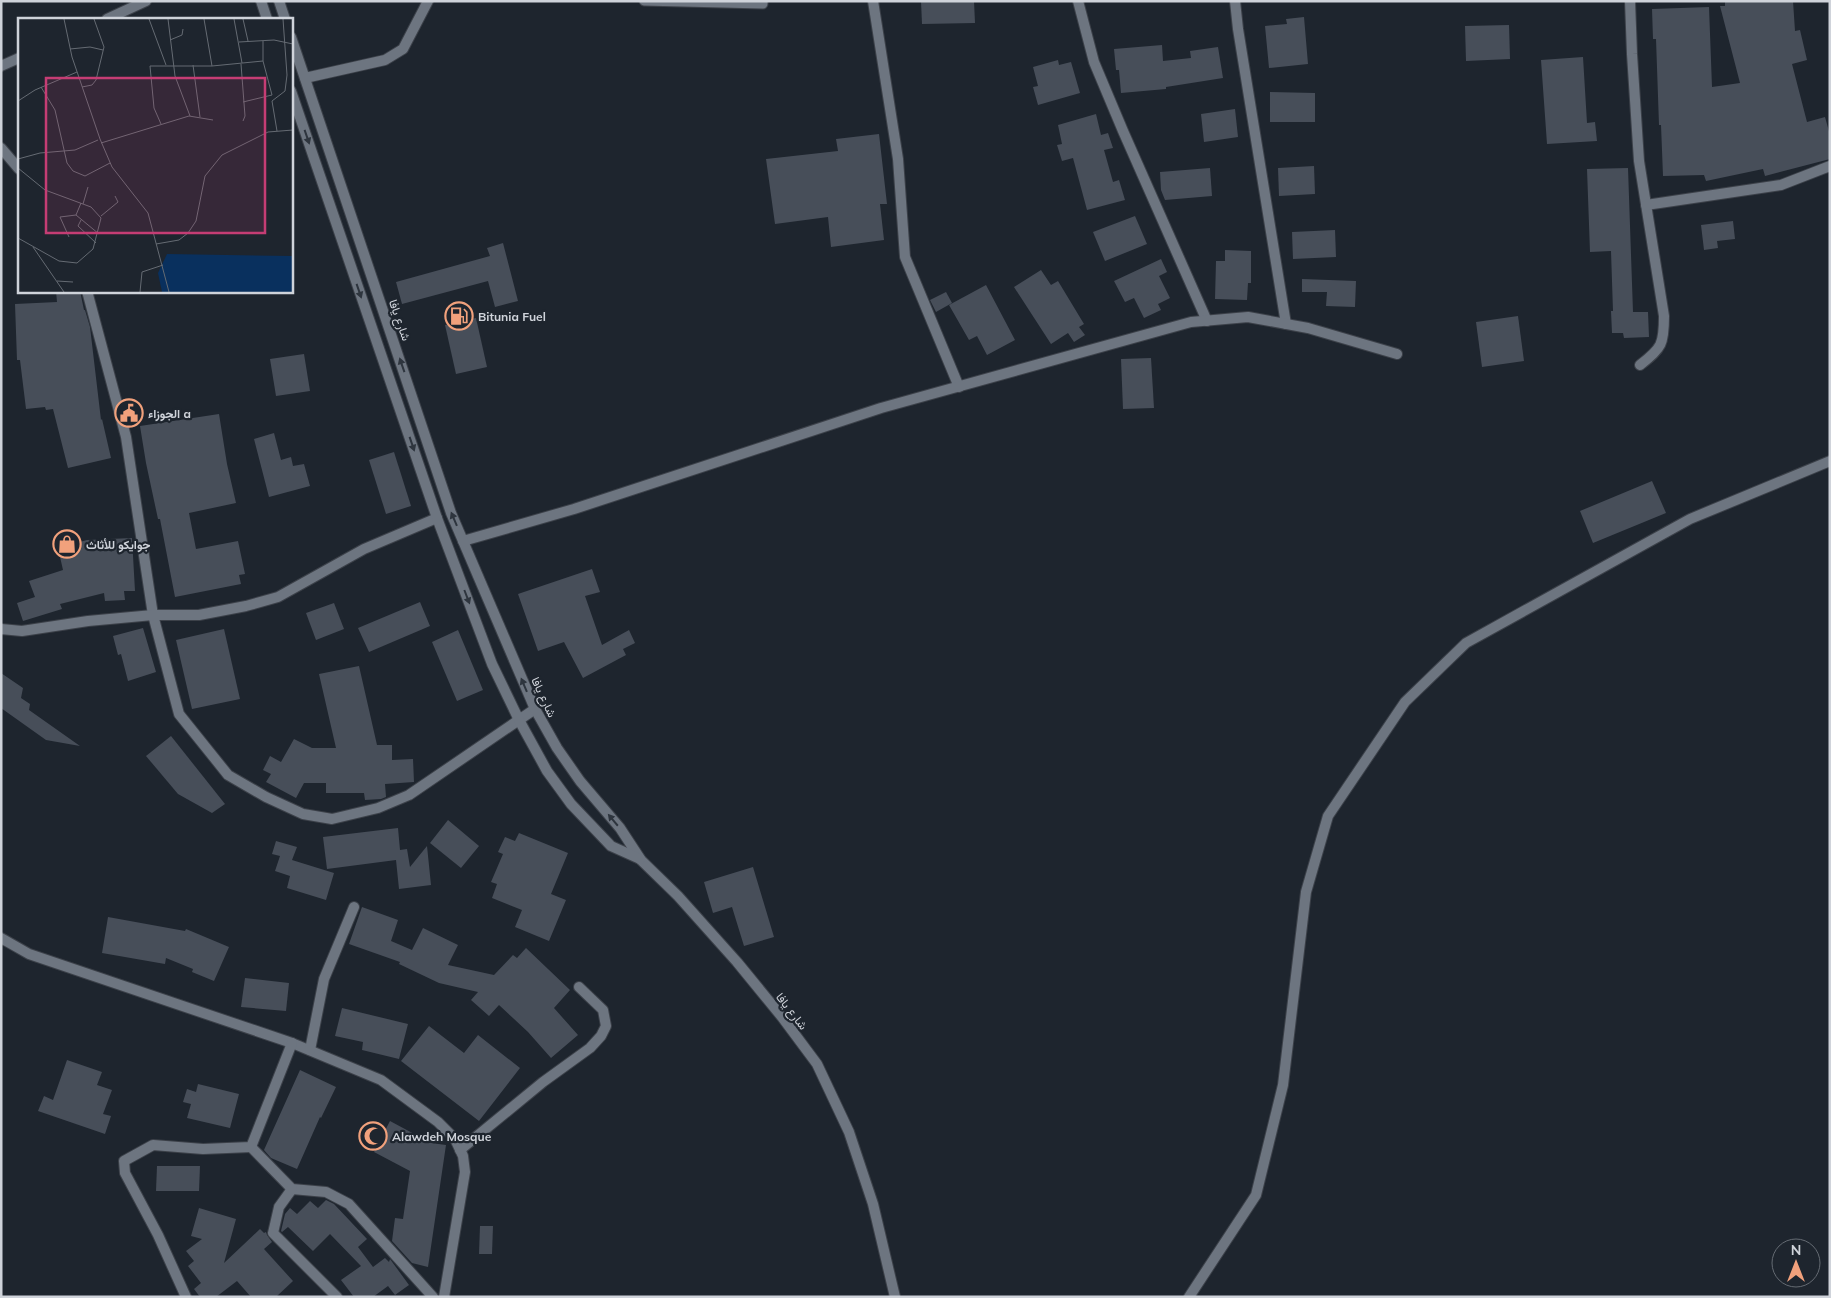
<svg xmlns="http://www.w3.org/2000/svg" width="1831" height="1298" viewBox="0 0 1831 1298" font-family="Mulish,Vazirmatn,sans-serif">
<rect width="100%" height="100%" fill="#1e252e"/>
<g fill="#474e59">
<polygon points="921,1 974,1 975,23 922,24"/>
<polygon points="1725,1 1793,1 1795,31 1800,30 1807,60 1792,64 1807,122 1825,117 1830,135 1830,159 1765,176 1763,169 1706,181 1704,175 1663,176 1661,125 1659,125 1656,39 1653,39 1652,9 1709,7 1712,87 1740,83 1720,6 1725,6"/>
<polygon points="1304,17 1308,64 1269,68 1265,26 1287,24 1286,19"/>
<polygon points="1509,25 1510,59 1466,61 1465,26"/>
<polygon points="1162,45 1163,61 1191,58 1190,51 1218,47 1223,78 1166,87 1166,89 1121,93 1119,70 1116,70 1114,49"/>
<polygon points="1583,57 1587,123 1595,122 1597,141 1547,144 1541,60"/>
<polygon points="1058,60 1059,65 1071,62 1080,93 1038,105 1033,87 1038,86 1033,67"/>
<polygon points="1270,92 1315,93 1315,122 1270,122"/>
<polygon points="1235,109 1238,137 1204,142 1201,114"/>
<polygon points="1096,114 1101,135 1108,133 1113,148 1104,150 1113,182 1119,180 1125,200 1087,210 1073,158 1062,161 1057,145 1062,144 1058,125"/>
<polygon points="879,134 887,204 880,204 884,240 831,247 828,217 775,224 766,159 838,151 836,139"/>
<polygon points="1314,166 1315,194 1279,196 1278,168"/>
<polygon points="1210,168 1212,196 1165,200 1161,190 1160,172"/>
<polygon points="1628,168 1633,312 1648,312 1649,337 1624,338 1623,333 1612,333 1611,311 1613,311 1611,251 1590,252 1587,169"/>
<polygon points="1135,216 1147,244 1105,261 1093,232"/>
<polygon points="1733,221 1735,239 1717,241 1718,248 1704,250 1701,225"/>
<polygon points="1335,230 1336,257 1293,259 1292,232"/>
<polygon points="503,243 518,301 495,307 488,281 402,304 396,282 490,256 487,248"/>
<polygon points="1225,250 1251,251 1251,283 1248,283 1247,300 1215,299 1216,261 1225,261"/>
<polygon points="1161,259 1167,272 1159,276 1170,298 1158,304 1161,310 1144,318 1134,298 1125,302 1114,281"/>
<polygon points="1041,270 1051,285 1058,281 1084,324 1079,327 1085,335 1074,342 1068,333 1051,344 1014,287"/>
<polygon points="1302,279 1356,281 1355,307 1326,306 1327,292 1302,292"/>
<polygon points="986,285 1015,340 987,355 977,336 969,340 949,305"/>
<polygon points="56,291 80,291 84,310 85,310 90,327 101,420 102,419 111,458 68,468 53,409 46,410 45,407 26,409 20,360 17,360 15,304 57,302"/>
<polygon points="946,292 952,303 936,312 930,300"/>
<polygon points="1518,316 1524,361 1482,367 1476,322"/>
<polygon points="476,318 487,367 456,374 445,325"/>
<polygon points="304,354 310,391 276,396 270,359"/>
<polygon points="1151,358 1154,408 1123,409 1121,359"/>
<polygon points="219,414 227,464 236,503 189,513 196,549 238,541 245,574 239,575 241,584 175,597 160,519 158,519 146,463 140,426"/>
<polygon points="274,433 281,460 291,457 293,466 304,464 310,486 269,497 254,439"/>
<polygon points="394,452 411,506 386,514 369,460"/>
<polygon points="1652,481 1666,513 1593,543 1580,511"/>
<polygon points="132,538 135,591 124,591 125,600 105,601 104,593 60,604 62,609 23,621 17,603 35,597 29,581 63,570 58,548 87,540"/>
<polygon points="592,569 600,592 585,596 602,645 629,630 635,643 623,649 626,655 583,678 564,642 538,651 518,594"/>
<polygon points="420,602 430,626 369,652 358,628"/>
<polygon points="334,603 344,629 316,640 306,613"/>
<polygon points="143,628 156,672 128,681 121,654 118,655 113,636"/>
<polygon points="224,629 240,699 192,709 176,640"/>
<polygon points="458,630 483,690 457,701 432,642"/>
<polygon points="359,666 377,745 392,745 392,760 413,759 414,782 385,784 386,797 381,799 365,800 364,793 326,793 326,783 304,783 296,798 266,782 271,774 263,770 270,756 281,762 294,739 312,748 336,748 319,674"/>
<polygon points="1,673 23,688 21,698 30,704 29,710 80,746 46,740 1,708"/>
<polygon points="171,736 225,804 212,813 178,794 146,756"/>
<polygon points="448,820 479,846 461,868 430,843"/>
<polygon points="398,828 400,850 407,849 410,867 427,846 431,885 399,889 396,860 327,869 323,837"/>
<polygon points="519,833 568,853 551,894 566,900 549,941 515,927 522,910 492,898 497,884 491,882 503,854 498,852 505,837 515,841"/>
<polygon points="276,841 297,847 292,860 334,873 326,900 287,888 290,876 275,871 280,856 272,854"/>
<polygon points="753,867 774,937 744,946 732,907 713,913 704,882"/>
<polygon points="362,907 398,920 391,941 412,950 423,928 458,945 448,965 494,975 513,955 517,958 526,948 570,990 554,1008 578,1035 551,1058 528,1032 499,1005 489,1016 471,1000 478,992 439,983 399,964 400,962 349,944"/>
<polygon points="108,917 185,931 186,929 229,947 214,981 192,972 193,969 166,958 165,964 102,953"/>
<polygon points="245,978 289,983 286,1011 241,1007"/>
<polygon points="342,1008 408,1024 399,1059 362,1050 363,1042 335,1036"/>
<polygon points="429,1026 464,1053 478,1035 520,1068 479,1121 401,1061"/>
<polygon points="67,1060 102,1072 97,1085 112,1090 103,1114 111,1116 105,1134 38,1111 44,1096 53,1100"/>
<polygon points="300,1070 336,1087 321,1118 320,1117 297,1169 271,1158 264,1150"/>
<polygon points="198,1084 239,1094 230,1128 187,1118 191,1104 183,1102 187,1089 196,1092"/>
<polygon points="390,1121 431,1143 446,1145 428,1267 412,1263 392,1241 395,1218 403,1219 410,1171 374,1152"/>
<polygon points="157,1166 200,1166 199,1191 156,1191"/>
<polygon points="326,1200 334,1204 367,1239 358,1247 373,1267 385,1258 389,1262 390,1259 409,1285 395,1295 388,1286 373,1297 354,1297 341,1280 361,1266 330,1234 313,1251 288,1227 282,1232 281,1231 285,1214 290,1208 297,1214 310,1201 318,1208"/>
<polygon points="199,1208 236,1219 224,1263 260,1229 264,1233 266,1232 267,1235 272,1242 264,1249 293,1281 276,1297 251,1297 237,1281 216,1297 200,1297 194,1289 201,1283 188,1266 194,1261 186,1251 202,1239 191,1236"/>
<polygon points="480,1226 493,1226 492,1254 479,1254"/>
</g>
<g fill="none" stroke-linecap="round" stroke-linejoin="round">
<g stroke="#3c4149" stroke-width="11">
<polyline id="service" points="644,1 763,4 763,1"/>
</g>
<g stroke="#3c4149" stroke-width="12">
<g id="minor">
<polyline points="873,1 898,159 905,257 959,387"/>
<polyline points="1078,1 1094,62 1123,131 1207,321"/>
<polyline points="1235,1 1238,29 1286,324"/>
<path d="M1630 1 1632 54 1639 161 1664 316C1664 344 1662 348 1640 365"/>
<polyline points="107,19 146,1"/>
<polyline points="1,66 19,58"/>
<polyline points="305,78 385,60 403,49 428,1"/>
<polyline points="1,148 19,169"/>
<polyline points="1646,205 1781,185 1830,166"/>
<polyline points="87,291 126,437 153,615 179,714 228,775 266,797 303,814 332,819 378,808 409,795 535,709"/>
<polyline points="463,541 574,509 881,408 1191,322 1248,317 1308,328 1397,354"/>
<polyline points="1,629 22,631 88,621 153,615 199,615 246,606 278,597 364,549 437,518"/>
<polyline points="1,938 29,954 292,1043 381,1080 438,1122 455,1139 463,1156 465,1172 444,1297"/>
<polyline points="310,1050 324,979 354,907"/>
<polyline points="251,1147 292,1189 326,1192 349,1204 433,1297"/>
<polyline points="460,1150 543,1082 590,1048 601,1036 606,1026 603,1010 579,987"/>
<polyline points="292,1189 279,1207 273,1233 337,1297"/>
<polyline points="186,1297 158,1235 125,1173 124,1161 153,1145 203,1149 251,1147 292,1043"/>
<polyline points="1189,1297 1256,1195 1283,1085 1306,892 1328,816 1405,702 1466,643 1690,519 1830,461"/>
</g>
</g>
<g stroke="#3c4149" stroke-width="12">
<g id="tertiary">
<polyline points="261,1 267,19"/>
<polyline points="279,1 285,19"/>
<polyline points="291,37 451,513 535,709 557,748 580,781 620,828 641,860 678,896 737,962 782,1017 817,1064 849,1132 873,1204 895,1297"/>
<polyline points="291,91 437,518 492,664 519,720 547,771 571,804 611,846 640,859"/>
</g>
</g>
<use href="#service" stroke="#6d7580" stroke-width="9"/>
<use href="#minor" stroke="#6d7580" stroke-width="10"/>
<use href="#tertiary" stroke="#6d7580" stroke-width="10"/>
</g>
<defs><path id="oneway-solid" d="M-6-.8H1V-3.2L6.5 0L1 3.2V.8H-6Z" transform="scale(1.25)"/></defs>
<g fill="#2e353e">
<use href="#oneway-solid" transform="translate(307 137) rotate(71)"/>
<use href="#oneway-solid" transform="translate(359 291) rotate(71)"/>
<use href="#oneway-solid" transform="translate(402 365) rotate(-109)"/>
<use href="#oneway-solid" transform="translate(412 444) rotate(71)"/>
<use href="#oneway-solid" transform="translate(454 519) rotate(-113)"/>
<use href="#oneway-solid" transform="translate(467 597) rotate(69)"/>
<use href="#oneway-solid" transform="translate(524 685) rotate(-113)"/>
<use href="#oneway-solid" transform="translate(613 820) rotate(-130)"/>
</g>
<defs>
<g id="fuel-ring" transform="scale(1.4375)"><circle r="9.5" fill="#1e252e" stroke="#f1a17c" stroke-width="1.5"/><path d="M-5.5-6h7V0h2V4h1.3V-2.5L3-4.5l.8-.8L6-3V5H2.5V1h-1V6h-7ZM-4.2-4.7v3.2H.2V-4.7Z" fill="#f1a17c"/></g>
<g id="civic-ring" transform="scale(1.4375)"><circle r="9.5" fill="#1e252e" stroke="#f1a17c" stroke-width="1.5"/><path d="M-.6-6.5H3V-4.5H.6V-3L4-1V1h2V6H-6V1h2V-1L-.6-3ZM-1.2 2.5V6h2.4V2.5Z" fill="#f1a17c"/></g>
<g id="shop-ring" transform="scale(1.4375)"><circle r="9.5" fill="#1e252e" stroke="#f1a17c" stroke-width="1.5"/><path d="M-5-2.5h2.3a2.7 3.5 0 0 1 5.4 0H5L5.5 6h-11ZM-1.5-2.5h3a1.5 2.3 0 0 0-3 0Z" fill="#f1a17c"/></g>
<g id="mosque-ring" transform="scale(1.4375)"><circle r="9.5" fill="#1e252e" stroke="#f1a17c" stroke-width="1.5"/><path d="M3.5-4.9A6 6 0 1 0 3.5 4.9A5 5 0 1 1 3.5-4.9Z" fill="#f1a17c"/></g>
</defs>
<g fill-rule="evenodd">
<use href="#fuel-ring" x="459" y="316"/>
<use href="#civic-ring" x="129" y="413"/>
<use href="#shop-ring" x="67" y="544"/>
<use href="#mosque-ring" x="373" y="1136"/>
</g>
<g text-anchor="middle" dominant-baseline="central" stroke-width="4.5" stroke-linejoin="round" paint-order="stroke">
<g font-size="12" font-weight="bold" fill="#cfd3da" stroke="#1e252e" text-anchor="start">
<text x="478" y="316">Bitunia Fuel</text>
<text x="148" y="413">الجوزاء a</text>
<text x="86" y="544">جوايكو للأثاث</text>
<text x="392" y="1136">Alawdeh Mosque</text>
</g>
<g font-size="12" fill="#cfd3da" stroke="#1e252e">
<text transform="translate(400 320) rotate(71)">شارع يافا</text>
<text transform="translate(544 697) rotate(65)">شارع يافا</text>
<text transform="translate(792 1011) rotate(52)">شارع يافا</text>
</g>
</g>
<g transform="translate(18 18)">
<rect width="275" height="275" fill="#1e252e"/>
<path d="M149 236 275 238V274H144L140 255Z" fill="#09305e"/>
<path fill="none" stroke="#656b73" stroke-width="1" d="M46 1 54 39 82 121 94 149 130 195 151 274M131 1 148 47M150 1 157 58 172 98M186 1 194 48M216 1 224 45M225 1 230 23M152 22 164 17 165 11M221 24 256 22 275 26M52 31 72 29 85 32M223 46 227 98 225 103M175 47 182 99M23 69 37 92 49 145 55 153 67 158 92 145M64 69 74 67 78 62 86 29 76 1M0 83 17 72 59 54M225 84 254 77 245 43M143 106 136 90 132 48H194L245 43V23M259 113 254 83 267 73 269 57 265 1M83 125 171 98 195 102M0 141 22 135 57 132 80 122M0 150 27 172 73 189 83 200 75 231 59 245 41 243 0 220M65 186 70 169M58 197 81 216M83 198 100 184 97 178M63 202 60 208 78 225M51 219 42 199 58 197 63 185M138 226 161 222 170 215 178 203 187 158 204 137 250 114 275 112M15 229 46 274M39 263 55 264M122 274 124 254 145 247"/>
<path fill="#c53d74" fill-opacity="0.15" stroke="#c53d74" stroke-width="2.5" d="M28 60H247V215H28Z"/>
<rect width="275" height="275" fill="none" stroke="#cfd3da" stroke-width="2.5"/>
</g>
<rect width="1831" height="1298" fill="none" stroke="#cfd3da" stroke-width="5"/>
<g transform="translate(1796 1263)"><circle r="24" fill="#1e252e" stroke="#656b73"/>
<path d="M0-4L9 19L0 12L-9 19Z" fill="#f1a17c"/>
<text y="-8" font-size="14" font-weight="bold" text-anchor="middle" fill="#cfd3da">N</text>
</g>
</svg>
